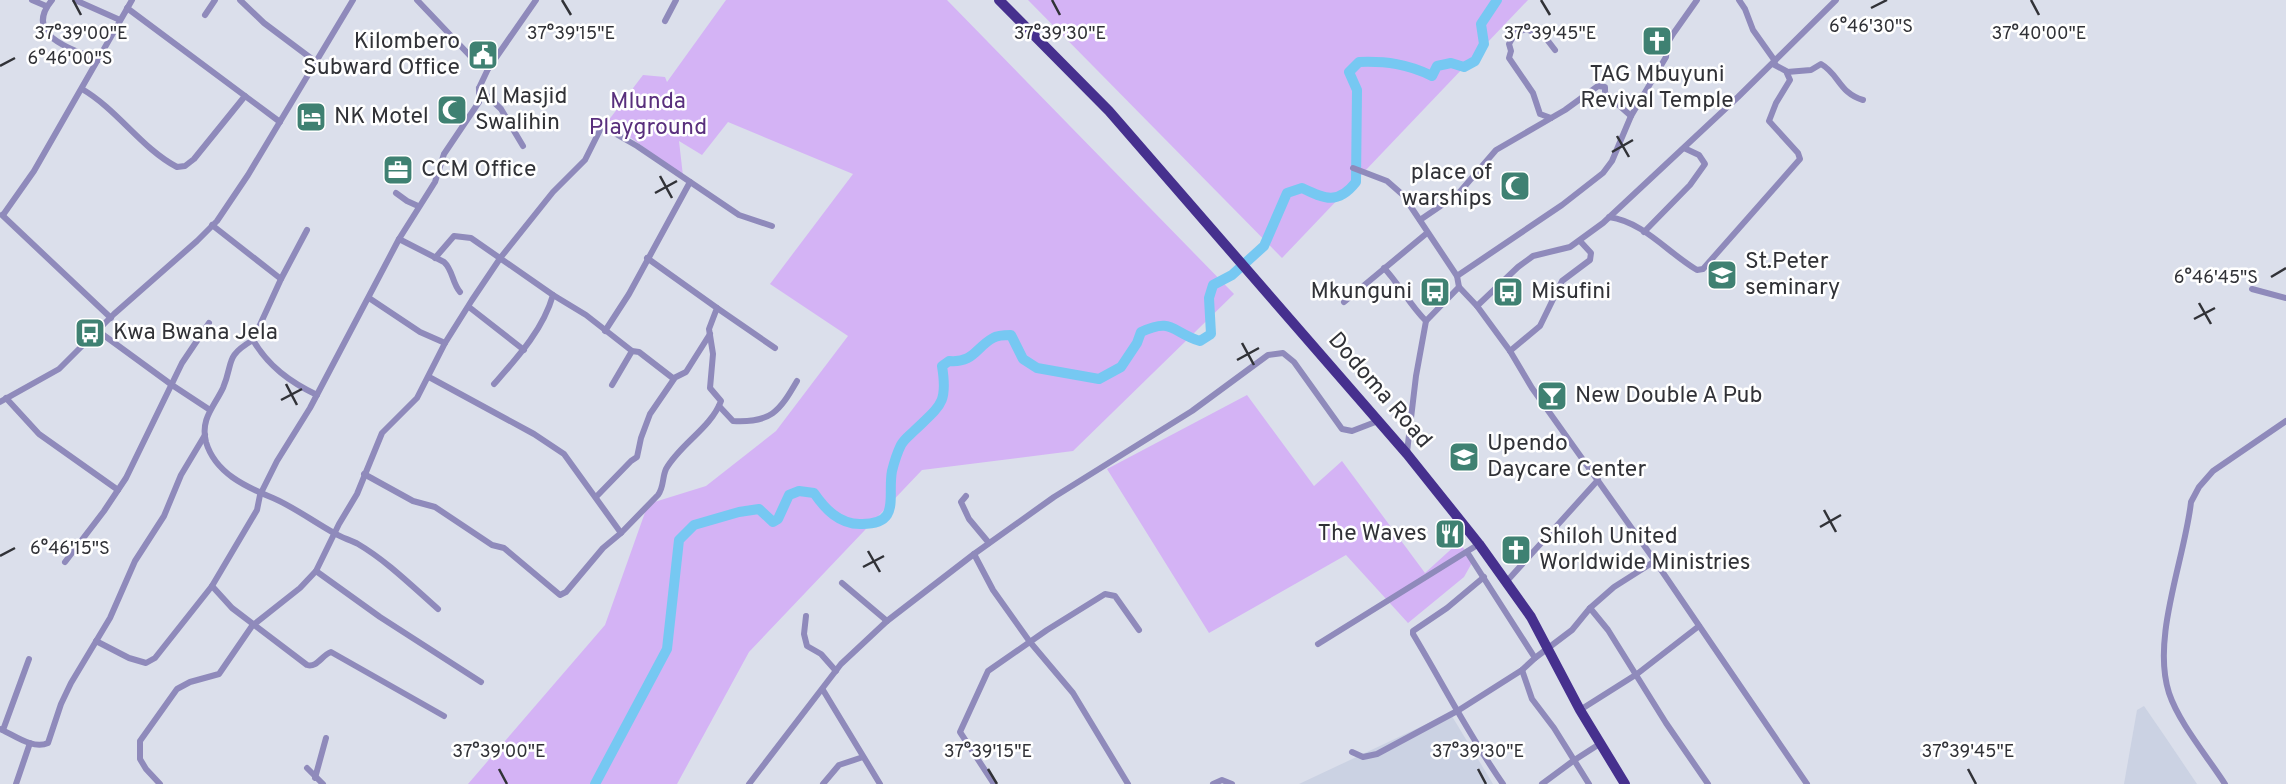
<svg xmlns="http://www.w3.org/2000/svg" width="2286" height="784" viewBox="0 0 2286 784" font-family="Overpass,sans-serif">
<rect width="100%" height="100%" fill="#dbdfeb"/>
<g fill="#cbd2e3">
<polygon points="2144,706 2166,738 2197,784 2124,784 2137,710"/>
<polygon points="1450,713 1493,784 1299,784"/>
</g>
<g fill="#d4b3f5">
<polygon points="726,0 947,0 1234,294 1073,451 922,470 749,652 677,784 468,784 605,625 648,504 706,486 776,431 848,336 770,284 853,174 728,122 702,155 679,141 683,176 608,121 643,75 665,77 667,82"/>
<polygon points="1028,0 1528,0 1282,258"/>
<polygon points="1247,395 1314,486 1342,461 1425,573 1459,542 1473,561 1464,577 1408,623 1346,555 1209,633 1107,469"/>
</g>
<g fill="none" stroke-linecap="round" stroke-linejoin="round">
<path stroke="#76c8f2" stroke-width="10" d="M595 784 667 649 679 540 694 525 739 512 759 509 773 522 778 519 789 495 799 491 814 493C825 509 839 524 860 524 902 525 887 497 892 471 894 463 897 453 901 445 904 439 910 435 915 430 941 405 948 403 942 366L949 361C974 363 975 348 993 338 998 335 1005 335 1011 335L1023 359 1037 368 1099 379 1121 367 1137 343 1141 332C1173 317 1171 332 1200 341L1211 334 1209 298 1213 285 1232 275 1264 246 1287 193 1302 188C1325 199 1338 205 1356 182L1357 90 1349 72 1359 62C1386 61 1408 64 1432 76L1437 66 1451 63 1464 67 1475 61 1484 44 1481 24 1497 0"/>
<g stroke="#8f8abb" stroke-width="6">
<polyline points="32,0 46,6"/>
<path d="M52 0C22 36 73 49 98 60"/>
<polyline points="75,0 120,20"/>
<polyline points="240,0 264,23 316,62"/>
<polyline points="417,0 474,60 488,69"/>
<polyline points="1739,0 1745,9 1753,30 1775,61"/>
<polyline points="127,8 280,122"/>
<polyline points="205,15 215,0"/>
<polyline points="665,21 676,0"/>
<path d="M1787 72 1811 70 1821 64C1839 74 1839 93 1863 100"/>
<polyline points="479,88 501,109 523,146"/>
<path d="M82 89C118 110 141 148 177 167L185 166 194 159 245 96"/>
<polyline points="1551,118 1540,114 1533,93 1509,58 1511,51 1509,44 1515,33 1526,29 1545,37 1555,50"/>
<polyline points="1353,168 1387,181 1403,195 1457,276 1459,287 1477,306 1510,351 1532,388 1655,561 1807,784"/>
<polyline points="396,193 407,201 418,206"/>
<polyline points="2,215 111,318"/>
<polyline points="3,215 34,171 132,0"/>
<path d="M1609 217C1644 222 1668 253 1697 270L1703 269 1800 159 1798 153 1769 121 1776 103 1790 80 1786 71 1773 64"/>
<polyline points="1420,220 1458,194 1496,150 1565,110 1598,86 1605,87 1605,93 1631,116"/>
<polyline points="212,225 281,279"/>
<path d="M307 230 281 279 253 340C268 366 290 382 317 395"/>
<polyline points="1644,232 1690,185 1705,164 1699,155 1684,148"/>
<path d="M399 239 444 262C453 270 452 283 460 292"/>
<path d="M435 258 454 236 471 238 553 295C543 330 517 358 494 384"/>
<path d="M1384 268C1400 285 1409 304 1426 321"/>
<polyline points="1457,276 1562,205 1603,173 1612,161 1631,116 1666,57 1667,44 1673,34 1697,0"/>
<polyline points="2252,289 2286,298"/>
<polyline points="553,295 586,315 632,351 639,352 674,379 650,414 641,438 637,457 631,461 596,497"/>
<polyline points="369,298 420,332 445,343"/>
<polyline points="1344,302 1427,233"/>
<polyline points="1477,306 1518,267 1533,256 1570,247 1603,223 1738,97 1836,0"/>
<polyline points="469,307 524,350"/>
<polyline points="717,308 775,348"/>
<polyline points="98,331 172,385 210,410"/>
<polyline points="605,331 629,294 690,182"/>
<path d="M253 340C224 357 234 362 223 388 214 407 200 419 206 442 215 473 246 487 273 498 294 507 314 522 334 533 342 538 351 540 358 544 387 561 413 587 438 609"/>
<polyline points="1510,351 1540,326 1562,281 1590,260 1591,253 1580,241"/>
<polyline points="674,378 686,372 710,334"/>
<polyline points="612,385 632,351"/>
<polyline points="6,398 39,434 118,490"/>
<polyline points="0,402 59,369 114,314 197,241 217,221 248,175 353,0"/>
<path d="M719 406 733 421C771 423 779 412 797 381"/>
<polyline points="1407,452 1416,376 1426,321 1459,287"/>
<polyline points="364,474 413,501 435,507 492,545 504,548 560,595 566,592 603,548 621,533 564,454 534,434 429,377"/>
<polyline points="966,496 961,502 969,519 989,543"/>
<path d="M621 533 658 495C664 487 662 478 666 469 680 444 711 428 721 401L710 388 713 354 709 329 717 308 647 258"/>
<polyline points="1467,552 1535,658"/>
<polyline points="974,554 993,590 1030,642 1073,693 1128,784"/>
<polyline points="65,562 104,511 126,478 182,363 209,323"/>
<polyline points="316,571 380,617 481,682"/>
<path d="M1484 577 1447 608 1413 631V634C1443 684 1470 737 1503 784"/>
<polyline points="1507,581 1598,480"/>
<polyline points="842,583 887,621"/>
<path d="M212 586 232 608 307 665C317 668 322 655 331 652L444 716"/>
<polyline points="1590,608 1608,630 1666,723 1708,784"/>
<polyline points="806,616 804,634 807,646 821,654 836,671"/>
<polyline points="96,641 129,658 146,663 155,658 212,586 257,510 260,495 277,461 310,408 399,239 435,182 444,154 479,102 479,88 488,69 536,0"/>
<polyline points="1318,644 1479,544"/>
<polyline points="1522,670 1532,699 1554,728 1589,784"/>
<polyline points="823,690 880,784"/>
<polyline points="1580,710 1637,674 1699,626"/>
<path d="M0 729C14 735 33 750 48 743L61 704 71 683 110 618 135 561 164 516 181 475 205 435"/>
<polyline points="3,730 29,659"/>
<polyline points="1352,752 1363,757 1377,754 1459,710 1522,670 1535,658 1572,630 1590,608 1614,587 1655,561"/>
<polyline points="307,768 323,784"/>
<polyline points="315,778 326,738"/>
<polyline points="16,784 30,743"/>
<polyline points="160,784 146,769 140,759 140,741 177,689 190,682 219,674 252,626 300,588 316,571 339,524 357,494 382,433 417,398 445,343 472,300 501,257 553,192 585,160 602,126 637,146 739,215 772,226"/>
<polyline points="749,784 841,664 887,621 974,554 1054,497 1192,411 1268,355 1283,353 1294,362 1342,429 1352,431 1378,421"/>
<polyline points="823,784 839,765 863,757"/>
<polyline points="994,784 960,732 988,671 1047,630 1105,594 1115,596 1139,630"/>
<polyline points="1213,784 1222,780 1232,784"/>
<polyline points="1542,784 1573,761 1601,743"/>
<path d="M2225 784C2207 756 2179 723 2169 693 2151 638 2185 558 2191 502L2199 487 2213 471 2286 421"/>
</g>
<polyline stroke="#46308e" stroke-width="10" points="999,0 1109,111 1407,454 1479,544 1531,617 1580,710 1625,784"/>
</g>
<path fill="none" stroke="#313237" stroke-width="2.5" d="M73 0 81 15M562 0 571 15M1052 0 1060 15M1541 0 1550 15M2031 0 2039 15M1871 8 1887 0M0 66 15 58M1617 136 1629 157M1612 152 1633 140M660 176 672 198M655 193 677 181M2271 277 2286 268M2199 303 2211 324M2194 319 2215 308M1242 343 1254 365M1237 360 1259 348M286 384 297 405M281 400 302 389M1824 510 1836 532M1820 527 1841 515M868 551 880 572M0 556 15 548M863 567 884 556M499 769 507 784M988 769 997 784M1478 769 1486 784M1968 769 1976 784"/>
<defs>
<g id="church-square" transform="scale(1.575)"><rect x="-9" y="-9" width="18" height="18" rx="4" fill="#3f8172" stroke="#fff"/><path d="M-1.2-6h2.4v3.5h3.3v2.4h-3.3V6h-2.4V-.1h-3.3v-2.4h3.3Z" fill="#fff"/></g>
<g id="civic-square" transform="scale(1.575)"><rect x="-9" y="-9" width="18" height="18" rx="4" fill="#3f8172" stroke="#fff"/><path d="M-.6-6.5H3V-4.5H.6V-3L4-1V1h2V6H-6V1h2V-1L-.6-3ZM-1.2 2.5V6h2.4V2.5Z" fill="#fff"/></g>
<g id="mosque-square" transform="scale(1.575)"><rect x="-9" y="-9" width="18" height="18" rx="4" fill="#3f8172" stroke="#fff"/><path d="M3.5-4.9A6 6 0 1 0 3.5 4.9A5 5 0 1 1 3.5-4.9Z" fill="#fff"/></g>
<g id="hotel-square" transform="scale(1.575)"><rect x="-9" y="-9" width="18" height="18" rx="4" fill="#3f8172" stroke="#fff"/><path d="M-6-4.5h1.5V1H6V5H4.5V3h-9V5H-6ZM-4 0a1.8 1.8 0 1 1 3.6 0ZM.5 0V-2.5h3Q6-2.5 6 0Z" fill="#fff"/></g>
<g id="office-square" transform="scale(1.575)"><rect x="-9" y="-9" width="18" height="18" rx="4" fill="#3f8172" stroke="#fff"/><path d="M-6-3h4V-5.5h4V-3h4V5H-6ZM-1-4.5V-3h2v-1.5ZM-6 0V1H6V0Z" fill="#fff"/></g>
<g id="school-square" transform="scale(1.575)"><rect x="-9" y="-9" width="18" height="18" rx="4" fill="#3f8172" stroke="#fff"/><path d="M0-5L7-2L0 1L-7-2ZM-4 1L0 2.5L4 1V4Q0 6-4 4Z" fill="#fff"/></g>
<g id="bus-square" transform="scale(1.575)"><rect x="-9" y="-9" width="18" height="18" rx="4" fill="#3f8172" stroke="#fff"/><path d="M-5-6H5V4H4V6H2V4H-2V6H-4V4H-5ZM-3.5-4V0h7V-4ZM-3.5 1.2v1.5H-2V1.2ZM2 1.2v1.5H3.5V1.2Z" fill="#fff"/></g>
<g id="bar-square" transform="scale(1.575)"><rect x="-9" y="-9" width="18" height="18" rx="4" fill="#3f8172" stroke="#fff"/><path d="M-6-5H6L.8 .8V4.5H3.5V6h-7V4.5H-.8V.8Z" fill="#fff"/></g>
<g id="restaurant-square" transform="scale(1.575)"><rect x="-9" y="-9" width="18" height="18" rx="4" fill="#3f8172" stroke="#fff"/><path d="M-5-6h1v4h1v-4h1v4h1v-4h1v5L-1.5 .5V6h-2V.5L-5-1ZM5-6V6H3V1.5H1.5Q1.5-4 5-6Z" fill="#fff"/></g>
</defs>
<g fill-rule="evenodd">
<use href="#church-square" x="1657" y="41"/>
<use href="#civic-square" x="483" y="55"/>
<use href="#mosque-square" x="452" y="110"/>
<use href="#hotel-square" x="311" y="117"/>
<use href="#office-square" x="398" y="170"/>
<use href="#mosque-square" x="1515" y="186"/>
<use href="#school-square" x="1722" y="275"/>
<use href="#bus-square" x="1435" y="292"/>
<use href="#bus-square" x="1508" y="292"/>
<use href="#bus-square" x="90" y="333"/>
<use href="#bar-square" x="1552" y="396"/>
<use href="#school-square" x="1464" y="457"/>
<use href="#restaurant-square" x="1450" y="534"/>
<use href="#church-square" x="1516" y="550"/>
</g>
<g text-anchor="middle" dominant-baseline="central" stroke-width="5" stroke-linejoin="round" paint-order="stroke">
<g font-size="23" fill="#313237" stroke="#fff" text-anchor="start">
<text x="460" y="42" text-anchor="end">Kilombero<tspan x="460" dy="26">Subward Office</tspan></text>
<text x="1657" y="75" text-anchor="middle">TAG Mbuyuni<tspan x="1657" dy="26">Revival Temple</tspan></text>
<text x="475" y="97">Al Masjid<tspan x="475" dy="26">Swalihin</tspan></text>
<text x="334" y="117">NK Motel</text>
<text x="421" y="170">CCM Office</text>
<text x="1492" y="173" text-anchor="end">place of<tspan x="1492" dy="26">warships</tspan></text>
<text x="1745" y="262">St.Peter<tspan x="1745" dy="26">seminary</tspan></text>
<text x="1412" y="292" text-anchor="end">Mkunguni</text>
<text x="1531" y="292">Misufini</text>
<text x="113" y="333">Kwa Bwana Jela</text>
<text x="1575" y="396">New Double A Pub</text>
<text x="1487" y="444">Upendo<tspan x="1487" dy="26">Daycare Center</tspan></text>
<text x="1427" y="534" text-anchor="end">The Waves</text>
<text x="1539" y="537">Shiloh United<tspan x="1539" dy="26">Worldwide Ministries</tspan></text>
</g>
<g font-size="23" fill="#592f7d" stroke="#fff">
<text x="648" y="102">Mlunda<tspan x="648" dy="26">Playground</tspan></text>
</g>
<g font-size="23" fill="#313237" stroke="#fff">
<text transform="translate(1379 391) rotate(49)">Dodoma Road</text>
</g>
</g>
<g font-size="18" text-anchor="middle" fill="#313237" stroke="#fff" stroke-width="5" stroke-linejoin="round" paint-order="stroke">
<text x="1871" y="32">6°46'30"S</text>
<text x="81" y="39">37°39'00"E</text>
<text x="571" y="39">37°39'15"E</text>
<text x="1060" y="39">37°39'30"E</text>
<text x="1550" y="39">37°39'45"E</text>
<text x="2039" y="39">37°40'00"E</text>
<text x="70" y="64">6°46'00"S</text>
<text x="2216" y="283">6°46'45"S</text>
<text x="70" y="554">6°46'15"S</text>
<text x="499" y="757">37°39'00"E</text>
<text x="988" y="757">37°39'15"E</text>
<text x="1478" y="757">37°39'30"E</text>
<text x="1968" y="757">37°39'45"E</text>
</g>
</svg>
